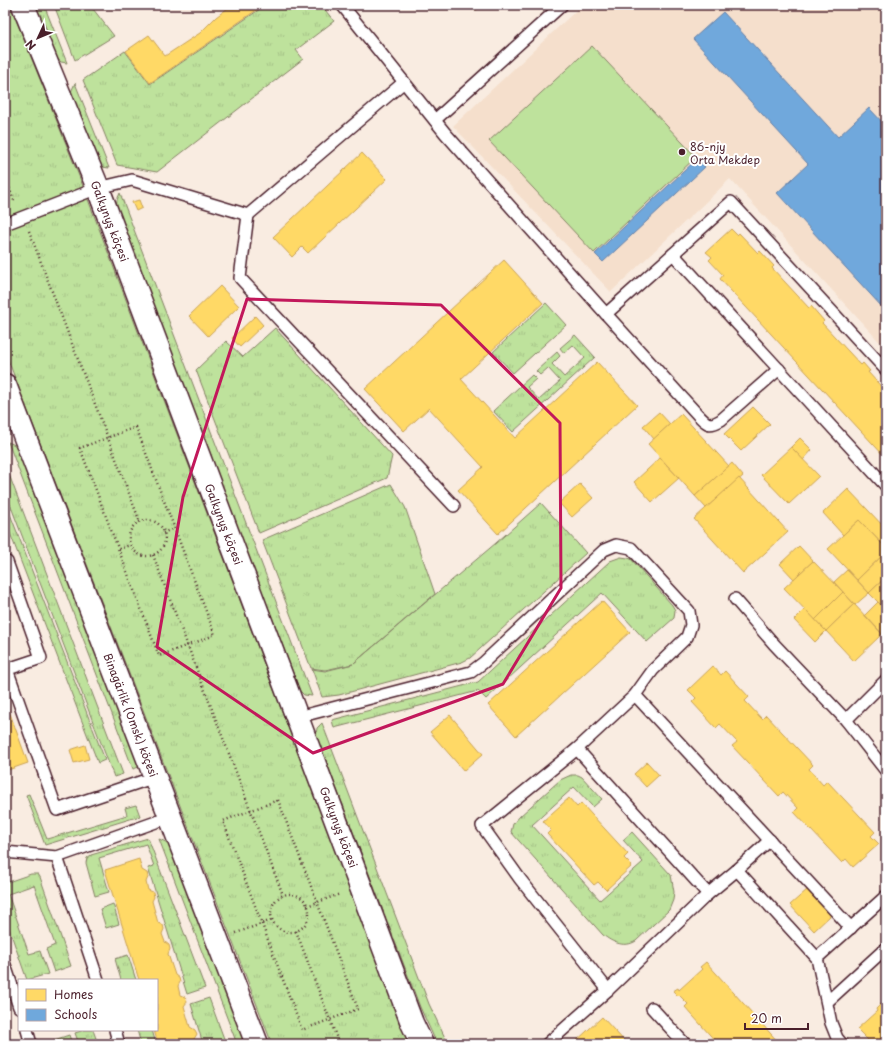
<svg xmlns="http://www.w3.org/2000/svg" width="891" height="1049" viewBox="0 0 891 1049" font-family="'Playpen Sans',sans-serif">
<defs>
<pattern id="grass-tufts" width="24" height="20" patternUnits="userSpaceOnUse"><rect width="24" height="20" fill="#bee29c"/><path d="M3 7l-1-3M5 7V3M7 7l1-3M15 17l-1-3M17 17v-4M19 17l1-3" fill="none" stroke="#a5c187"/></pattern>
</defs>
<rect width="100%" height="100%" fill="#f9ece1"/>
<filter id="ink" filterUnits="userSpaceOnUse"><feTurbulence type="fractalNoise" baseFrequency=".025" numOctaves="2"/><feDisplacementMap in="SourceGraphic" scale="8" xChannelSelector="R" yChannelSelector="G"/><feConvolveMatrix kernelMatrix="1 2 1 2 8 2 1 2 1" color-interpolation-filters="sRGB"/></filter>
<g filter="url(#ink)">
<polygon fill="#f5dfcc" points="582,5 885,5 886,6 886,349 730,179 611,292 453,126"/>
<g fill="url(#grass-tufts)" stroke="#848064">
<polygon points="5,5 10,5 81,181 387,988 411,1044 272,1044 5,352"/>
<polygon points="35,5 44,5 67,63 61,62 56,58"/>
<polygon points="54,5 90,5 114,36 75,60"/>
<polygon points="266,5 321,5 334,21 296,50 303,59 157,172 117,165 83,80 125,51 150,84"/>
<polygon points="75,83 109,168 102,167 98,163 71,92"/>
<polygon points="120,193 312,696 304,695 300,691 116,209 117,200"/>
<polygon points="546,303 566,325 513,373 493,352"/>
<polygon points="275,328 392,456 387,478 259,533 196,370 226,341 243,357"/>
<polygon points="575,335 595,357 513,432 493,411 532,375 536,379 527,387 539,400 560,381 548,368 540,375 536,371 557,352 560,356 552,364 564,377 585,358 573,345 564,353 560,348"/>
<polygon points="8,442 15,445 19,450 139,767 133,769"/>
<polygon points="5,464 123,774 114,777 5,491"/>
<polygon points="391,484 405,507 435,594 354,663 496,543 541,503 586,553 470,658 462,662 339,695 322,697 312,669 325,671 353,664 325,670 311,668 262,540"/>
<polygon points="5,501 105,760 98,763 5,520"/>
<polygon points="621,557 628,558 631,559 672,605 675,610 674,618 647,642 602,593 486,699 478,691 334,728 332,720 478,682 610,561"/>
<polygon points="322,723 429,1004 448,1044 437,1044 420,1007 316,735 317,728"/>
<path d="M571 775H578L582 777 602 799 593 807 574 787 532 825 600 900 643 862 623 840 632 832 671 875 674 892 673 900 669 910 636 941C625 948 613 943 603 935L511 832 513 824 520 816 560 780Z"/>
<polygon points="29,794 47,839 127,815 125,808 136,805 140,816 45,845 26,795"/>
<polygon points="148,838 205,988 187,994 148,868 154,866 146,844 99,858 109,892 95,896 86,863 87,858 91,855"/>
<polygon points="159,839 166,842 170,846 245,1044 237,1044"/>
<polygon points="31,874 38,874 40,877 71,966 54,972 46,949 55,945 34,885 8,894 29,954 40,951 48,974 27,980 5,917 5,883"/>
<polygon points="113,904 119,924 106,928 100,909"/>
<polygon points="128,955 136,980 121,980 115,959"/>
<polygon points="209,998 226,1044 203,1044 191,1004"/>
<polygon points="84,1030 93,1030 98,1044 79,1044 75,1033"/>
<polygon points="137,1030 152,1030 156,1044 141,1044"/>
<polygon points="69,1035 72,1044 49,1044 48,1042"/>
</g>
<polygon fill="#bee29c" stroke="#848064" points="592,46 696,157 594,253 489,141"/>
<g fill="#ffd966" stroke="#c9a154">
<polygon points="232,5 264,5 150,83 126,51 149,35 165,56 200,33 216,17"/>
<polygon points="472,5 482,5 476,10"/>
<polygon points="362,153 387,179 308,253 302,247 292,257 273,237"/>
<polygon points="139,200 142,208 136,211 132,202"/>
<polygon points="731,229 737,235 739,233 758,253 760,251 774,266 772,268 809,308 811,306 824,321 822,323 861,365 863,363 870,371 868,372 886,392 886,458 720,279 723,275 709,260 712,257 706,252"/>
<polygon points="504,260 543,303 461,379 515,438 597,362 637,405 498,534 458,490 483,467 429,408 404,431 365,389"/>
<polygon points="220,286 239,306 208,336 189,316"/>
<polygon points="255,316 263,325 240,347 232,338"/>
<polygon points="753,407 770,424 741,451 724,434"/>
<polygon points="659,412 670,424 654,439 643,426"/>
<polygon points="681,414 729,466 695,496 648,444"/>
<polygon points="800,438 812,450 803,460 791,447"/>
<polygon points="791,447 819,476 789,504 761,475"/>
<polygon points="660,458 679,478 652,502 634,482"/>
<polygon points="732,463 743,476 706,508 695,496"/>
<polygon points="739,478 788,532 743,573 694,519"/>
<polygon points="580,484 593,498 572,517 559,503"/>
<polygon points="848,489 886,529 886,548 859,520 843,535 823,513"/>
<polygon points="859,520 886,548 886,552 857,580 828,549"/>
<polygon points="799,546 813,561 794,579 780,564"/>
<polygon points="886,552 886,577 869,593 857,580"/>
<polygon points="813,561 843,592 815,620 784,588"/>
<polygon points="847,570 869,593 855,605 834,582"/>
<polygon points="886,577 886,610 869,593"/>
<polygon points="843,592 854,604 826,631 815,620"/>
<polygon points="602,601 630,632 516,736 488,705"/>
<polygon points="878,602 886,610 886,638 865,615"/>
<polygon points="854,604 882,634 854,661 826,631"/>
<polygon points="805,609 826,631 815,642 794,620"/>
<polygon points="713,666 721,675 725,671 749,697 745,701 762,719 766,715 813,765 809,769 823,785 827,781 875,832 871,836 879,844 853,867 846,859 842,863 794,812 798,808 783,792 779,796 732,746 737,742 720,724 716,728 692,702 696,698 688,690"/>
<polygon points="5,700 28,763 5,771"/>
<polygon points="450,715 483,754 464,771 430,732"/>
<polygon points="85,745 89,759 74,763 70,750"/>
<polygon points="647,762 659,775 646,787 634,774"/>
<polygon points="569,798 577,807 581,803 628,854 624,858 632,866 606,890 598,882 594,885 547,834 551,830 543,821"/>
<polygon points="139,859 142,870 147,873 148,877 146,882 148,890 153,892 154,897 152,901 158,923 163,925 164,929 162,934 165,942 169,945 170,949 168,954 175,975 179,978 180,982 178,986 180,995 185,997 187,1002 184,1006 190,1027 195,1030 197,1034 194,1039 196,1044 158,1044 154,1030 157,1030 157,980 139,980 105,870"/>
<polygon points="808,889 831,915 814,931 790,905"/>
<polygon points="706,962 780,1044 718,1044 685,1007 688,1004 679,995 678,996 673,991 678,988 679,990 702,969 700,967"/>
<polygon points="886,999 886,1044 872,1044 857,1029 877,1011 876,1009"/>
<polygon points="602,1017 627,1044 573,1044"/>
</g>
<g fill="#6fa8dc" stroke="#647fa7">
<polygon points="723,12 838,137 869,108 886,126 886,303 882,307 777,193 808,164 693,39"/>
<polygon points="697,159 705,167 603,262 595,254"/>
</g>
<g fill="none" stroke-linecap="round" stroke-linejoin="round">
<g stroke="#4a1f2b" stroke-width="14">
<g id="lane">
<polyline points="342,5 445,133 606,314 731,202 886,370"/>
<polyline points="435,120 562,5"/>
<polyline points="248,215 240,278 454,506"/>
<polyline points="5,224 98,188 132,180 248,215 404,82"/>
<polyline points="673,254 886,486"/>
<path d="M606 314 698 415C707 424 709 427 721 420L779 369"/>
<polyline points="5,563 7,562 41,658 5,670"/>
<polyline points="735,599 774,644 846,720 886,771"/>
<polyline points="7,669 57,810 155,777"/>
<polyline points="635,695 851,928"/>
<polyline points="298,717 471,672 483,663 604,550 616,545 631,548 689,611 691,625 687,637 653,670 635,695 577,749 482,826 520,879 608,990"/>
<polyline points="846,720 886,680"/>
<polyline points="577,749 708,894"/>
<polyline points="5,852 57,857 98,980"/>
<polyline points="57,857 170,817"/>
<polyline points="737,870 817,958 831,1023 837,1038 842,1044"/>
<polyline points="817,958 886,896"/>
<polyline points="5,965 19,1007"/>
<polyline points="827,1002 886,948"/>
<polyline points="652,1008 685,1044"/>
<polyline points="27,1030 31,1044"/>
<polyline points="115,1030 119,1044"/>
<polyline points="547,1044 608,990 708,894 737,870 770,840"/>
</g>
</g>
<g stroke="#4a1f2b" stroke-width="25">
<g id="street">
<polyline points="23,5 98,188 412,1023 422,1044"/>
<polyline points="5,385 257,1044"/>
</g>
</g>
<g stroke="#4a1f2b" stroke-width="2.5" stroke-dasharray="1 3" stroke-linecap="butt">
<polyline points="5,177 15,203"/>
<polyline points="29,231 140,522"/>
<polygon points="136,427 215,635 159,656 80,448"/>
<circle cx="147" cy="538" r="18"/>
<polyline points="163,533 174,528"/>
<polyline points="119,549 130,545"/>
<polyline points="153,555 283,895"/>
<polygon points="278,800 358,1009 302,1030 223,821"/>
<circle cx="290" cy="913" r="19"/>
<polyline points="307,906 340,894"/>
<polyline points="296,931 339,1044"/>
<polyline points="236,933 272,920"/>
</g>
<use href="#lane" stroke="#fff" stroke-width="11"/>
<use href="#street" stroke="#fff" stroke-width="22"/>
</g>
</g>
<path fill="none" stroke="#c2185b" stroke-width="3" stroke-linejoin="round" d="M247 299 441 305 560 423 561 588 503 684 313 753 157 647 183 497Z"/>
<circle fill="#4a1f2b" stroke="#fff" stroke-width="1.5" cx="682" cy="152" r="4"/>
<g text-anchor="middle" dominant-baseline="central" stroke-width="4" stroke-linejoin="round" paint-order="stroke">
<g font-size="11" fill="#4a1f2b" stroke="#fff" text-anchor="start">
<text x="690" y="146">86-njy<tspan x="690" dy="13">Orta Mekdep</tspan></text>
</g>
<g font-size="11" fill="#4a1f2b" stroke="#fff">
<text transform="translate(110 221) rotate(69)">Galkynyş köçesi</text>
<text transform="translate(224 524) rotate(69)">Galkynyş köçesi</text>
<text transform="translate(131 715) rotate(69)">Binagärlik (Omsk) köçesi</text>
<text transform="translate(339 827) rotate(69)">Galkynyş köçesi</text>
</g>
</g>
<rect width="891" height="1049" fill="none" stroke="#fff" stroke-width="20"/>
<rect x="10" y="10" width="871" height="1029" fill="none" stroke="#4a1f2b" stroke-width="1.5" filter="url(#ink)"/>
<rect x="18" y="979" width="140" height="52" fill="#ffffff" stroke="#b7a5aa"/>
<rect x="26" y="989" width="20" height="12" fill="#ffd966" stroke="#b7a5aa"/>
<text x="54" y="999" font-size="12" fill="#4a1f2b">Homes</text>
<rect x="26" y="1009" width="20" height="12" fill="#6fa8dc" stroke="#b7a5aa"/>
<text x="54" y="1019" font-size="12" fill="#4a1f2b">Schools</text>
<g transform="translate(38 38) rotate(226)" stroke="#ffffff" stroke-width="3" paint-order="stroke">
<path d="M0-3L7 15L0 10L-7 15Z" fill="#4a1f2b"/>
<text y="-6" font-size="11" font-weight="bold" text-anchor="middle" fill="#4a1f2b">N</text>
</g>
<path d="M745 1023v6h63v-6" fill="none" stroke="#4a1f2b" stroke-width="2"/>
<text x="751" y="1023" font-size="12" fill="#4a1f2b" stroke="#ffffff" stroke-width="3" paint-order="stroke">20 m</text>
</svg>
